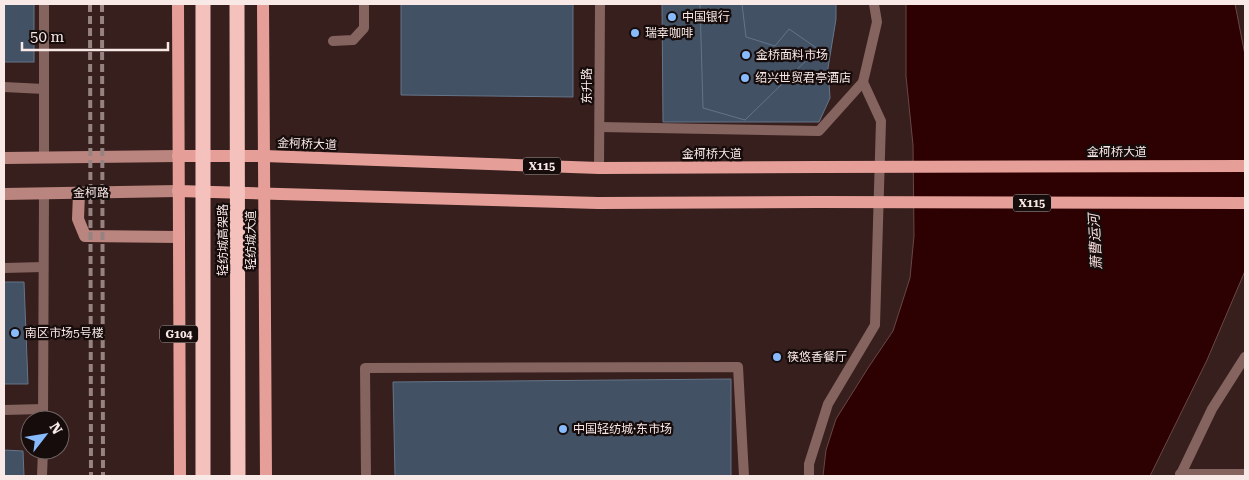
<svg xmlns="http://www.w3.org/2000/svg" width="1249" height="480" viewBox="0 0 1249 480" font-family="'Roboto Serif','Noto Sans SC',serif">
<rect width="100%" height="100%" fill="#361f1d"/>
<polygon fill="#2d0001" stroke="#6a4646" points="906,4 1235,4 1245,55 1245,271 1207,360 1150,476 823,476 826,450 836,419 868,368 893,331 910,278 914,236 913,145 906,76"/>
<g fill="#425164" stroke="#657589">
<rect x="4" y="4" width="30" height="58"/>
<polygon points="401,4 573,4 573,97 401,95"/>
<polygon points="662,4 836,4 836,19 828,68 830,98 819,122 663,122"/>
<polygon points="700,4 742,4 746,37 775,46 789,29 818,49 745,120 703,108"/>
<polygon points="4,282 24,282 28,384 4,384"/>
<polygon points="731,379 731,476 395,476 393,382"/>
<polygon points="4,450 23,451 24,476 4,476"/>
</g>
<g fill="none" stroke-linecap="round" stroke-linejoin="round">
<g stroke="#85635f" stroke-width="10">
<polyline points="44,4 44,158"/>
<polyline points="333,41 353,40 364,28 364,4"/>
<polyline points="4,87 44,89"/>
<polyline points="600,127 819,131 863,82"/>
<polyline points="599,168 600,4"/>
<polyline points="4,268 43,267"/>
<polyline points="4,410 43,409"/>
<polyline points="43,420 44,193"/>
<polyline points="1180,474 1245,474"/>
<polyline points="42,476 43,450"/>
<polyline points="366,476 365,368 738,367 744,476"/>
<polyline points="809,476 809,464 828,404 875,325 881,121 863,82 877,22 874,4"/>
<polyline points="1180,476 1212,409 1245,357"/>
</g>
<g stroke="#bb857f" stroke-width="12">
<polyline points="4,158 178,156"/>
<polyline points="79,193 78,219 85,236 179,237"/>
<polyline points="4,194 178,191"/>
</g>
<g stroke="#e59f98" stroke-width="12">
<polyline points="178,4 180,476"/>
<polyline points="263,4 266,476"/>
<polyline points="178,156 264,156 599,168 820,167"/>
<polyline points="178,191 598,203 819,202"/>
</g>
<g stroke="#968280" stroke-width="4" stroke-dasharray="8 4" stroke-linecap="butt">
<polyline points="90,4 91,476"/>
<polyline points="102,4 103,476"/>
</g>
<g stroke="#e59f98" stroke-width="12">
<polyline points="820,167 1245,166"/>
<polyline points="819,202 1245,203"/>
</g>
<g stroke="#f5c1bc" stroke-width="15">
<polyline points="237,4 238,476"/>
<polyline points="203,476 203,4"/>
</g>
</g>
<g fill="#88bbfc" stroke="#160c0b" stroke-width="2">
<circle cx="672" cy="17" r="5"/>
<circle cx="635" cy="33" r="5"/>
<circle cx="746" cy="55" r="5"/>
<circle cx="745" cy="78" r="5"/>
<circle cx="15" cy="333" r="5"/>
<circle cx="777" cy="357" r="5"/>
<circle cx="563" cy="429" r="5"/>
</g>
<g text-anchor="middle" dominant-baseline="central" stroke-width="4.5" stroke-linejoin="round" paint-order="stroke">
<g fill="#160c0b" stroke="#b4a6a4" stroke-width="1">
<rect x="523" y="157.5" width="38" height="17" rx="4"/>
<rect x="1013" y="194.5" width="38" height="17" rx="4"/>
<rect x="160" y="325.5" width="38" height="17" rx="4"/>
</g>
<g font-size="11" font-weight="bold" fill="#f8e8e6">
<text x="542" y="166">X115</text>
<text x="1032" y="203">X115</text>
<text x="179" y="334">G104</text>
</g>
<g font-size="12" fill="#f8e8e6" stroke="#160c0b" text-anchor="start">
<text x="682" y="17">中国银行</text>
<text x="645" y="33">瑞幸咖啡</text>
<text x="756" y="55">金桥面料市场</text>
<text x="755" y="78">绍兴世贸君亭酒店</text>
<text x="25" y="333">南区市场5号楼</text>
<text x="787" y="357">筷悠香餐厅</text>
<text x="573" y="429">中国轻纺城·东市场</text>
</g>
<g font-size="12" fill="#f8e8e6" stroke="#160c0b">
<text transform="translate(587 86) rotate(-90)">东升路</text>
<text transform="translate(307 144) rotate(2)">金柯桥大道</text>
<text x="1117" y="152">金柯桥大道</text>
<text x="712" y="154">金柯桥大道</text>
<text transform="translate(91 193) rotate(-1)">金柯路</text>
<text transform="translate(223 240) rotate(-90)">轻纺城高架路</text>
<text transform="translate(251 240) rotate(-90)">轻纺城大道</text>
</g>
<g font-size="14" font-style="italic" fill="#f3dbd9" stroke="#160c0b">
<text transform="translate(1095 242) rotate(-93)">萧曹运河</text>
</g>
</g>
<rect width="1249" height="480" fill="none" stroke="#f8e8e6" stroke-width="10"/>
<g transform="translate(45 435) rotate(59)"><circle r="24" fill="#160c0b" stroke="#706463"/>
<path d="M0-4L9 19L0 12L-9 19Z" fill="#88bbfc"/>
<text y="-8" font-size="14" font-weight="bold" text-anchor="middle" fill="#f8e8e6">N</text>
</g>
<path d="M22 42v8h146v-8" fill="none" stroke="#f8e8e6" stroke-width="2.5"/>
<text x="30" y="42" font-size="15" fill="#f8e8e6" stroke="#160c0b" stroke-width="4" paint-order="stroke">50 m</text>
</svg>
